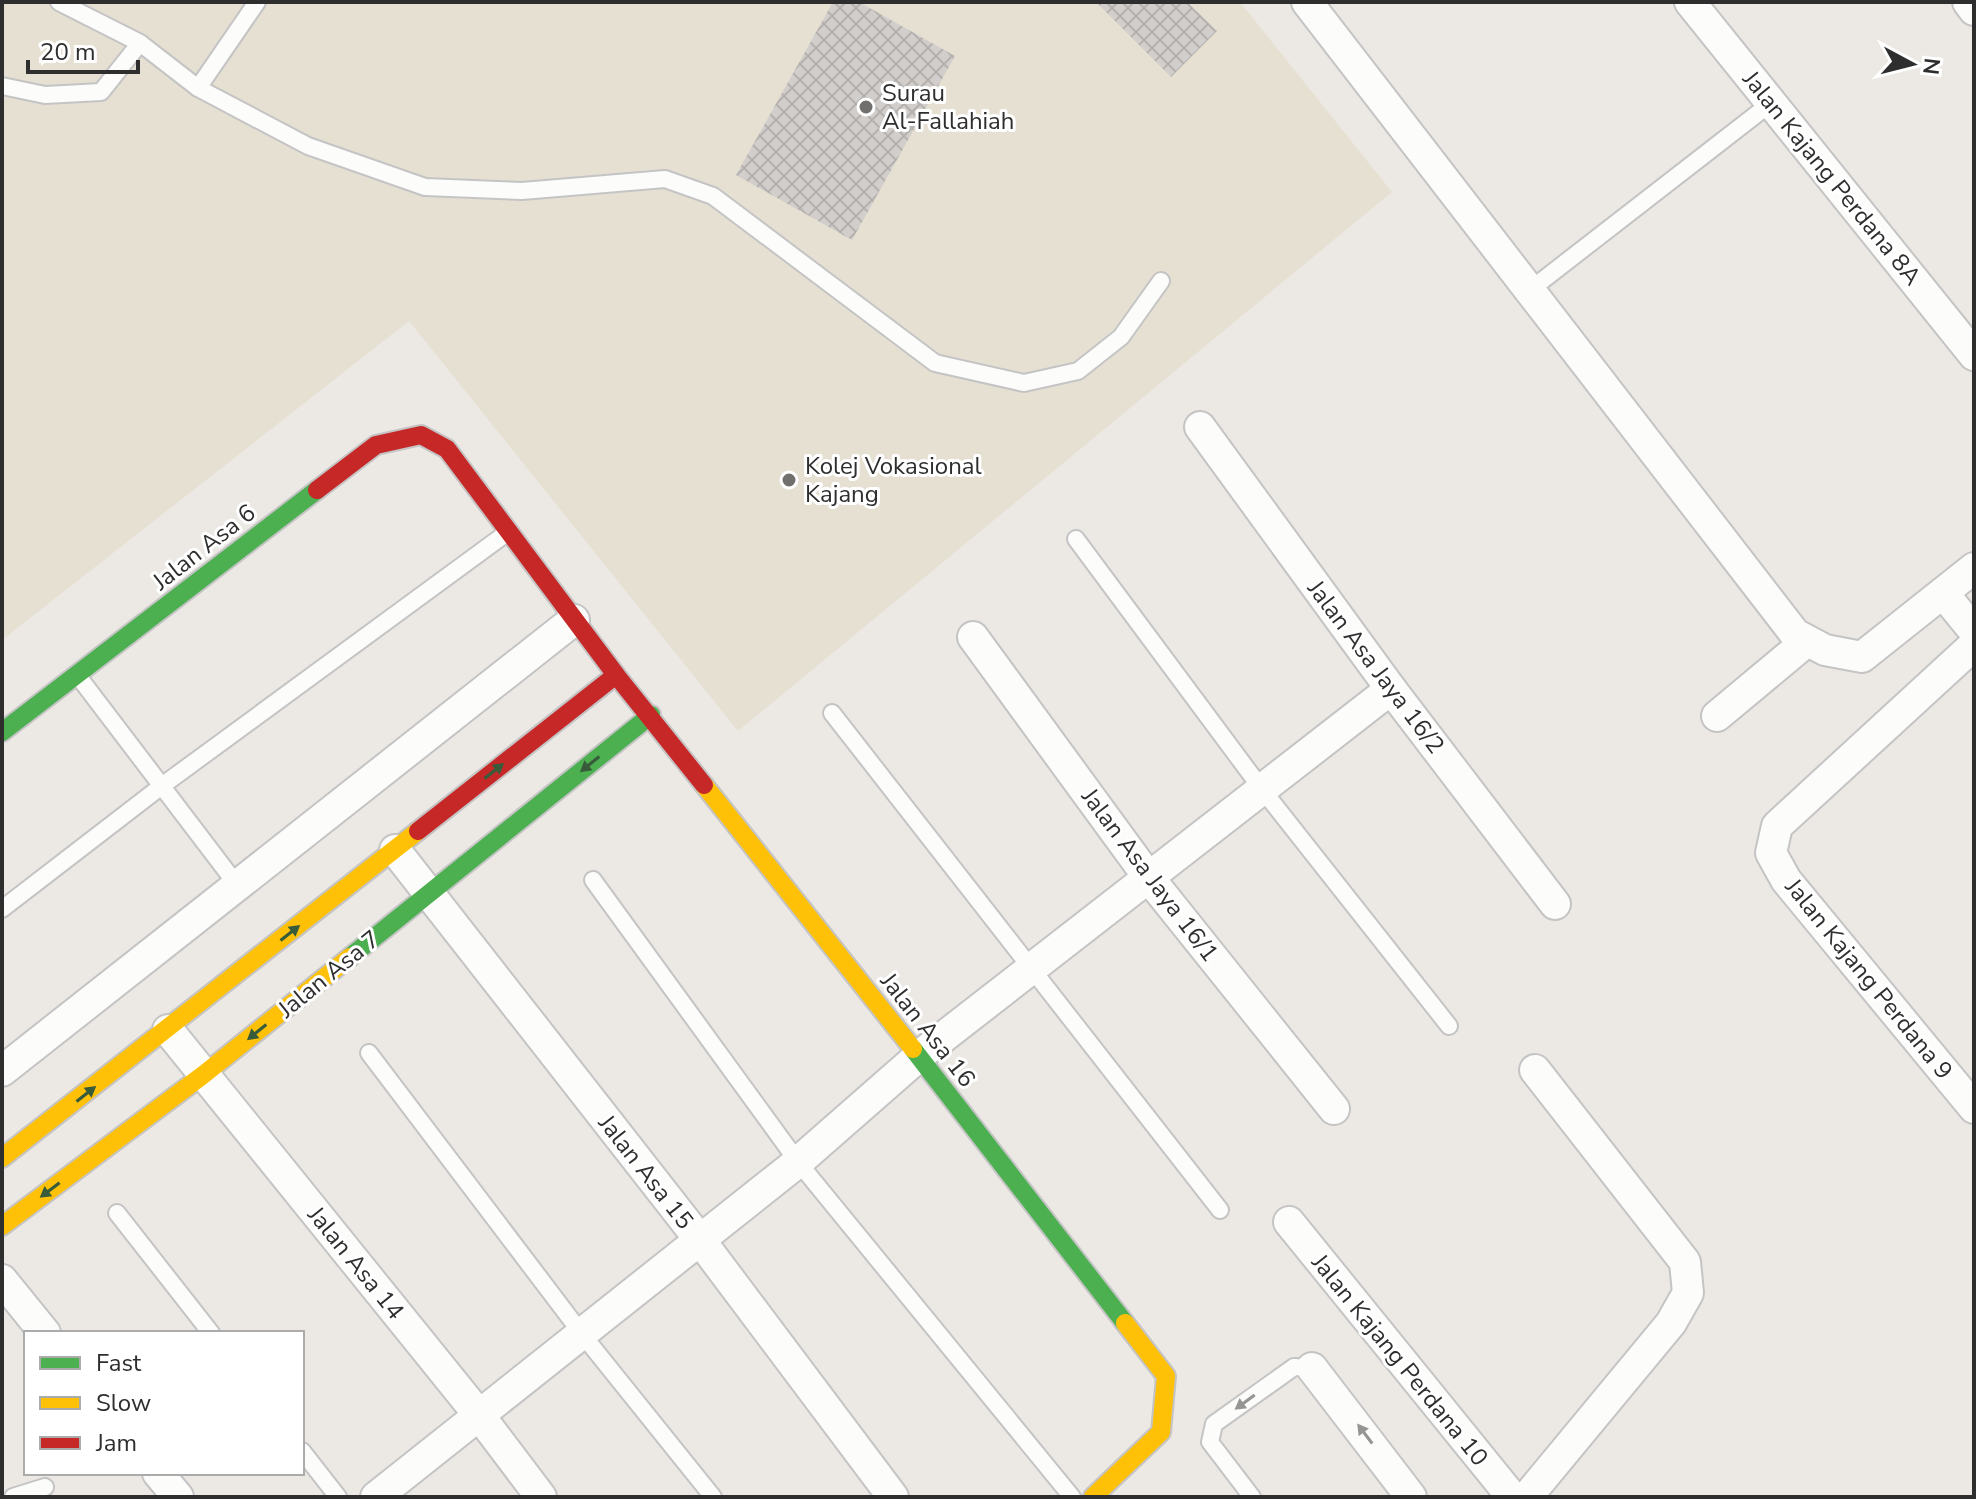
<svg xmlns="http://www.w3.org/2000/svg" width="1976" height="1499" viewBox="0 0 1976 1499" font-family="'Nunito Sans',sans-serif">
<defs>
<pattern id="building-cross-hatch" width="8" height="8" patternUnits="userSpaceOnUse" patternTransform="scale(2)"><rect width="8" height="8" fill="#d1cecb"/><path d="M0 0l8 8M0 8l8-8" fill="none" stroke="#b4b1af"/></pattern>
</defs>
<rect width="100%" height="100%" fill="#ece8e4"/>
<polygon fill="#e6e0d3" points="2,2 1240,2 1392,192 738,731 409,321 2,640"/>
<g fill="url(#building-cross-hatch)">
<polygon points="833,2 859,2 955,56 852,240 736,175"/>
<polygon points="1096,2 1187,2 1217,31 1171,77"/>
</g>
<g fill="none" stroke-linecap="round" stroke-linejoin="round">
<g stroke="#c5c4c5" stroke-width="20">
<g id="lane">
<polyline points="59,2 140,43 198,88 308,146 425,187 522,191 665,179 713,196 935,363 1024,383 1078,371 1121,337 1161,281"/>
<polyline points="2,86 45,95 101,92 140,43"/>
<polyline points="198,88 257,2"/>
<polyline points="1530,290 1771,103"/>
<polyline points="1076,539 1261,788 1449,1026"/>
<polyline points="78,676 237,885"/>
<polyline points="832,713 1220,1210"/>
<polyline points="593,880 798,1162 1072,1497"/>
<polyline points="2,909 163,785 508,532"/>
<polyline points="369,1053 582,1334 713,1497"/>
<polyline points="117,1213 211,1333"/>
<polyline points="302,1451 338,1497"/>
<polyline points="13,1497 45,1487"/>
<polyline points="1252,1497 1210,1442 1214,1424 1294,1367 1312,1368"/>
</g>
</g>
<g stroke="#c5c4c5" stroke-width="34">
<g id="street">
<polyline points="1307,2 1795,634 1825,650 1862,657 1974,568"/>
<polyline points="1690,2 1974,355"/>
<polyline points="1968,2 1974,10"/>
<polyline points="1200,427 1391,689 1555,904"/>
<polyline points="1943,593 1974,631"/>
<polyline points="973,637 1149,878 1334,1109"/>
<polyline points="1974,645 1777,826 1771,853 1786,880 1974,1108"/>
<polyline points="1717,716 1807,641"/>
<polyline points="395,850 700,1240 893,1497"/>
<polyline points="168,1030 479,1415 541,1497"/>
<polyline points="2,1071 574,620"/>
<polyline points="1289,1222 1512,1497"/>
<polyline points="2,1280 45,1333"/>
<polyline points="1312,1368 1411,1497"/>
<polyline points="158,1473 178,1497"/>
<polyline points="376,1497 798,1162 919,1056 1391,689"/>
<polyline points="1527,1497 1671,1323 1688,1293 1685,1262 1535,1070"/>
</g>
</g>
<g stroke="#c5c4c5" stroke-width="22">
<g id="fast">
<polyline points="2,732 317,490"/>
<polyline points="350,957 651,715"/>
<polyline points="913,1049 1125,1323"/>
</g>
</g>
<g stroke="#c5c4c5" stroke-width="22">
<g id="slow">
<polyline points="704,785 913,1049"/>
<polyline points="2,1158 418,831"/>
<polyline points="2,1226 203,1075 350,957"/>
<polyline points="1093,1497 1161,1432 1166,1376 1125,1323"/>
</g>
</g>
<g stroke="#c5c4c5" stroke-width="22">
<g id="jam">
<polyline points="317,490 376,445 421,435 447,449 616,675 704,785"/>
<polyline points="418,831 616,675"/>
</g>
</g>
<use href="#lane" stroke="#fcfcfb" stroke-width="16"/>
<use href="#street" stroke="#fcfcfb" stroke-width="30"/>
<use href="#fast" stroke="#4caf50" stroke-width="18"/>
<use href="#slow" stroke="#ffc107" stroke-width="18"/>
<use href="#jam" stroke="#c62828" stroke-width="18"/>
</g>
<defs><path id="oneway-solid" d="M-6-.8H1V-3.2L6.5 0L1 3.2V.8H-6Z" transform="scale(2)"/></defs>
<g fill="#385b3a">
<use href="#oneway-solid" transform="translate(590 764) rotate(141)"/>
<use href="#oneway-solid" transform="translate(494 771) rotate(-38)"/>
<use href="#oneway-solid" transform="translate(290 933) rotate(-38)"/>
<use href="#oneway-solid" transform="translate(257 1032) rotate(141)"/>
<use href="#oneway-solid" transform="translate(86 1094) rotate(-38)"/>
<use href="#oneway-solid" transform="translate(50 1190) rotate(143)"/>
</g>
<g fill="#959594">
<use href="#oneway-solid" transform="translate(1245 1402) rotate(144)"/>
<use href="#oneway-solid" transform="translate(1365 1434) rotate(-127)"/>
</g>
<g fill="#706f6e" stroke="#fff" stroke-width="3">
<circle cx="866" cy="107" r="8"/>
<circle cx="789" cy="480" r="8"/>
</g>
<g text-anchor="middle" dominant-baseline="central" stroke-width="6" stroke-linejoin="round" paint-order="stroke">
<g font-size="24" fill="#2e2e2e" stroke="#fff" text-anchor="start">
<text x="882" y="93">Surau<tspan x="882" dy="28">Al-Fallahiah</tspan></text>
<text x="805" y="466">Kolej Vokasional<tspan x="805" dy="28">Kajang</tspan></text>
</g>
<g font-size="24" fill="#2e2e2e" stroke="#fff">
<text transform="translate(1832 178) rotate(51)">Jalan Kajang Perdana 8A</text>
<text transform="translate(204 547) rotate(-38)">Jalan Asa 6</text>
<text transform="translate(1376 667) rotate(53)">Jalan Asa Jaya 16/2</text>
<text transform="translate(1150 875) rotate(53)">Jalan Asa Jaya 16/1</text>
<text transform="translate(329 974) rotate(-39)">Jalan Asa 7</text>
<text transform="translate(1869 979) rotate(51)">Jalan Kajang Perdana 9</text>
<text transform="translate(928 1030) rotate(52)">Jalan Asa 16</text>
<text transform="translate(646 1172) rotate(52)">Jalan Asa 15</text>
<text transform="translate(356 1263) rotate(51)">Jalan Asa 14</text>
<text transform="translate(1400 1360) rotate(51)">Jalan Kajang Perdana 10</text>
</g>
</g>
<rect width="1976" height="1499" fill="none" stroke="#2e2e2e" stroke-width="8"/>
<rect x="24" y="1331" width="280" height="144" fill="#ffffff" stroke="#ababab" stroke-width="2"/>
<rect x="40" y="1357" width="40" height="12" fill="#4caf50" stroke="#ababab" stroke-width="2"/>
<text x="96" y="1371" font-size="24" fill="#2e2e2e">Fast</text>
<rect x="40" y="1397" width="40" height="12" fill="#ffc107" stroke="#ababab" stroke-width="2"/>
<text x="96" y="1411" font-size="24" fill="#2e2e2e">Slow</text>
<rect x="40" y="1437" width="40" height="12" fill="#c62828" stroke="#ababab" stroke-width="2"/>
<text x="96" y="1451" font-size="24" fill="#2e2e2e">Jam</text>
<g transform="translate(1912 64) rotate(97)" stroke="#ffffff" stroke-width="6" paint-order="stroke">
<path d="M0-6L14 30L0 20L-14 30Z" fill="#2e2e2e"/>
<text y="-12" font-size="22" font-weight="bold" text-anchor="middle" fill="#2e2e2e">N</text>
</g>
<path d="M28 60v12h110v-12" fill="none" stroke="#2e2e2e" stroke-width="4"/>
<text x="40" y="60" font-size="24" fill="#2e2e2e" stroke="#ffffff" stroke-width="6" paint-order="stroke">20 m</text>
</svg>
